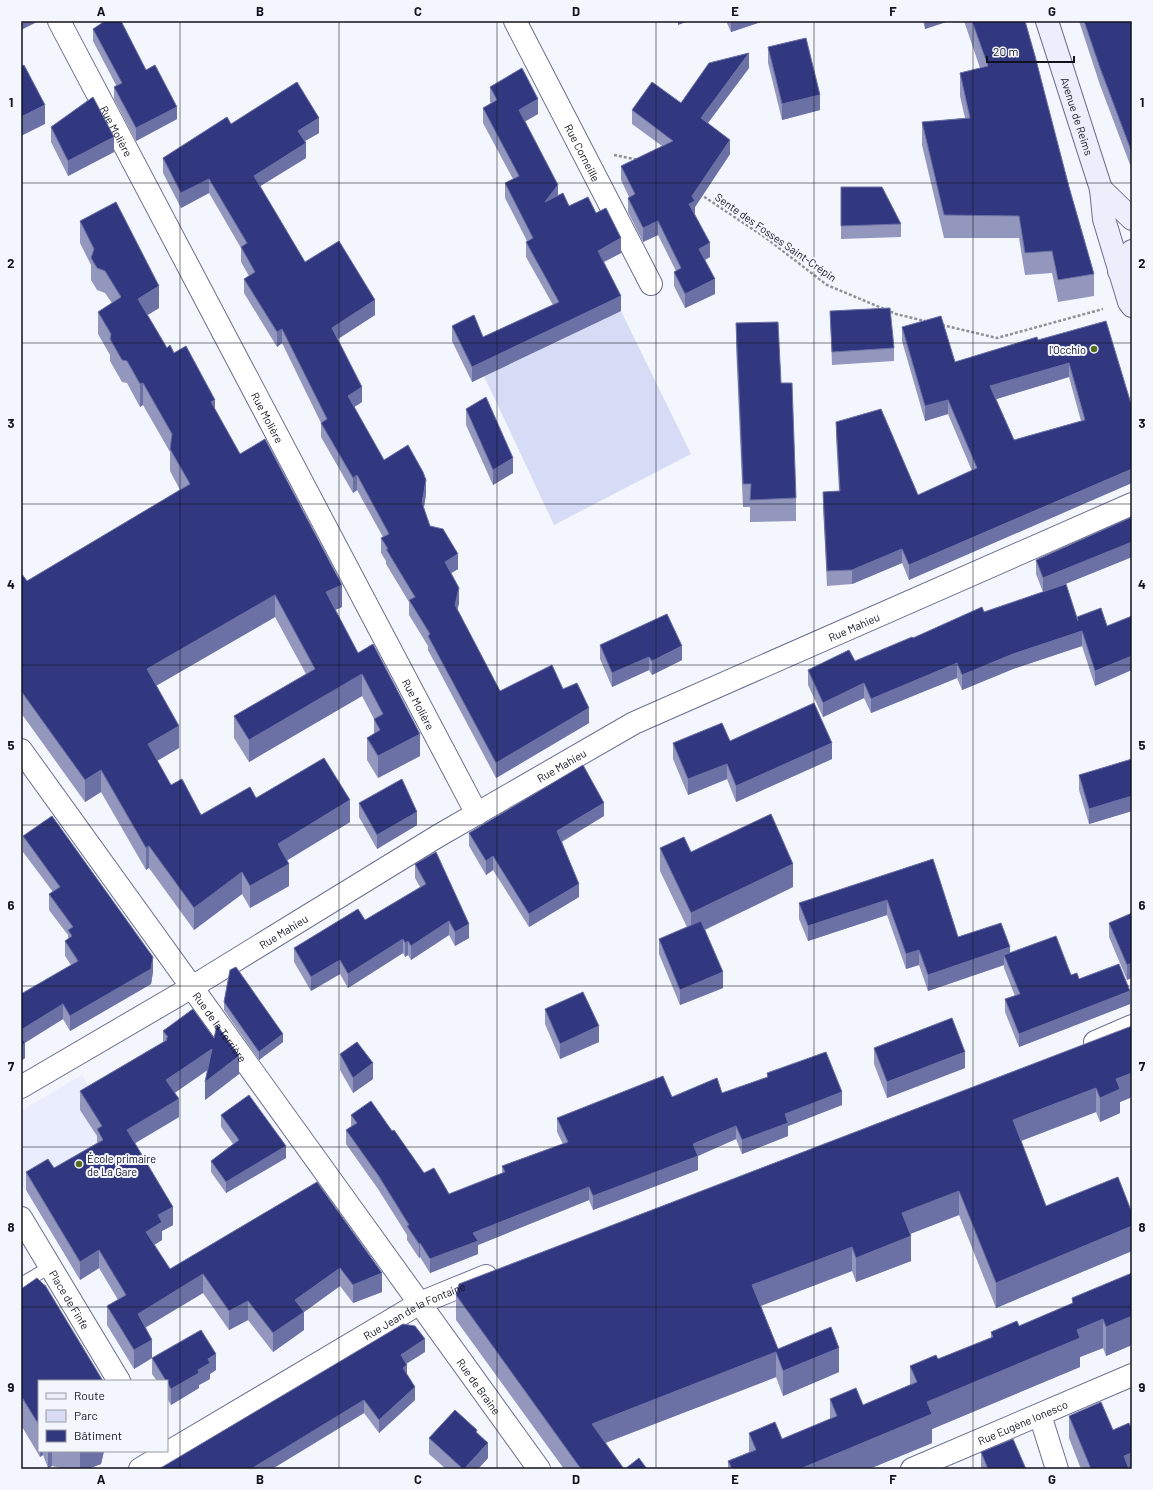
<svg xmlns="http://www.w3.org/2000/svg" width="1153" height="1490" viewBox="0 0 1153 1490" font-family="Barlow,sans-serif">
<rect width="100%" height="100%" fill="#f4f6fd"/>
<polygon fill="#e9edfe" points="82,1075 173,1225 80,1280 21,1182 21,1111"/>
<polygon fill="#d6dcf5" points="621,311 691,454 554,525 484,376"/>
<g fill="none" stroke-linecap="round" stroke-linejoin="round">
<g stroke="#6a708e" stroke-width="14">
<polyline id="service" points="21,1284 50,1267"/>
</g>
<g stroke="#6a708e" stroke-width="24">
<g id="minor">
<path id="s1" d="M59 21 477 814"/>
<path id="s2" d="M515 21 651 284"/>
<path id="s3" d="M21 750 539 1469"/>
<polyline points="1095,1042 1132,1026"/>
<path id="s4" d="M21 1087 192 987 438 836 634 723 1132 504"/>
<path id="s5" d="M21 1218 119 1381"/>
<polyline points="1040,1415 1057,1469"/>
<path id="s6" d="M140 1469 420 1303 486 1276"/>
<path id="s7" d="M912 1469 1132 1375"/>
</g>
</g>
<g stroke="#6a708e" stroke-width="24">
<g id="secondary">
<path id="s8" d="M1047 21 1101 189 1104 219 1129 302 1132 306"/>
<polyline points="1101,189 1132,219"/>
<polyline points="1119,271 1132,251"/>
</g>
</g>
<g stroke="#8f9199" stroke-width="2.5" stroke-dasharray="3 2" stroke-linecap="butt">
<polyline points="614,155 639,160"/>
<polyline points="700,194 766,238 827,285 896,314 925,321"/>
<polyline points="942,325 997,338 1103,309"/>
</g>
<use href="#service" stroke="#fff" stroke-width="12"/>
<use href="#minor" stroke="#fff" stroke-width="22"/>
<use href="#secondary" stroke="#eceefc" stroke-width="22"/>
</g>
<g fill="#9397be" fill-rule="evenodd">
<polygon points="102,21 121,21 146,70 177,119 136,141 114,99 114,87 116,85 93,41 93,29 103,23"/>
<polygon points="726,21 764,21 731,32"/>
<polygon points="923,21 949,21 925,29"/>
<polygon points="964,21 1025,21 1069,187 1094,274 1094,296 1058,302 1052,273 1025,275 1019,238 944,238 922,145 922,122 965,118 960,96 960,73 980,68"/>
<polygon points="1079,21 1132,21 1132,170 1100,85"/>
<polygon points="768,47 820,110 782,120 768,63"/>
<polygon points="749,68 708,123 730,154 695,207 695,215 710,257 705,260 715,294 685,308 674,286 674,272 676,271 658,235 643,242 628,212 628,198 629,197 621,180 621,166 662,146 632,124 632,110 681,103"/>
<polygon points="490,87 538,114 525,121 558,195 569,206 596,213 621,253 604,262 621,311 472,382 452,341 452,326 483,337 553,305 526,257 526,242 527,241 505,198 505,183 513,179 483,123 483,108 491,103 490,102"/>
<polygon points="231,124 319,133 305,141 306,158 260,186 305,262 375,315 337,339 362,402 354,407 384,460 426,494 424,508 430,526 458,569 451,573 459,603 457,610 500,691 563,689 589,723 496,778 428,650 428,646 409,615 409,602 386,564 386,561 381,553 381,538 383,537 357,490 353,493 321,437 321,423 282,343 277,347 244,293 244,279 249,276 241,262 241,248 209,193 181,208 163,173 163,158"/>
<polygon points="51,127 114,152 68,176 51,142"/>
<polygon points="841,187 901,224 901,237 841,239"/>
<polygon points="80,221 159,308 147,315 167,348 174,353 215,409 240,454 342,607 335,610 358,653 420,756 378,778 367,760 367,738 374,734 374,719 362,696 249,762 234,738 234,716 306,674 275,617 156,686 179,748 157,761 171,785 201,815 256,798 350,822 287,860 289,886 250,908 242,894 194,930 149,868 146,870 101,792 85,802 21,713 21,573 27,581 180,490 170,471 170,452 143,405 140,407 127,383 122,382 110,361 110,355 98,334 98,312 112,303 105,293 97,290 91,280 91,265 80,243"/>
<polygon points="830,311 894,348 894,361 832,365"/>
<polygon points="736,323 781,383 796,498 796,521 750,522 750,507 743,507 736,346"/>
<path d="M902 327 955 362 1038 340 1132 407 909 580 902 563 852 584 827 586 823 507V492L839 491 836 436V422L918 495 972 471 948 414 925 421 902 341ZM1069 377 1081 421 1014 440 996 399Z"/>
<polygon points="466,409 513,473 493,485 466,425"/>
<polygon points="1132,517 1132,557 1053,589 1077,617 1101,608 1095,686 1082,646 1013,669 962,690 957,678 871,713 864,698 823,717 808,685 808,670 855,661 913,638 984,612 1043,592 1036,574 1036,560"/>
<polygon points="600,645 682,660 652,675 649,670 612,687 600,659"/>
<polygon points="730,741 832,759 736,802 727,779 688,795 673,759 673,743"/>
<polygon points="1132,759 1132,811 1089,824 1079,790 1079,775"/>
<polygon points="359,803 417,825 377,849 359,817"/>
<polygon points="604,816 562,842 579,897 529,927 493,870 486,875 469,846 469,833"/>
<polygon points="23,836 153,972 151,984 70,1031 63,1019 25,1043 25,1058 21,1061 21,994 71,965 65,956 65,941 68,939 68,935 49,910 49,894 53,892 23,852"/>
<polygon points="660,848 691,852 793,887 705,930 723,988 680,1005 659,954 659,939 687,927 660,871"/>
<polygon points="933,859 958,937 1010,953 1071,975 1130,1004 1019,1047 1005,1012 1005,999 1015,996 1004,968 1004,965 928,991 919,965 906,969 887,915 808,941 799,919 799,903"/>
<polygon points="415,864 469,938 455,946 449,935 411,960 408,955 405,957 403,953 348,988 340,974 311,991 294,962 294,948 365,920 420,887 415,878"/>
<polygon points="1132,913 1127,980 1109,937 1109,923"/>
<polygon points="224,1002 283,1042 259,1060 224,1010"/>
<polygon points="545,1009 599,1042 560,1059 545,1024"/>
<polygon points="1132,1026 1132,1097 1120,1102 1120,1113 1100,1122 1096,1112 1021,1141 1046,1206 1132,1213 1132,1251 996,1308 959,1215 910,1234 911,1261 856,1282 852,1271 761,1306 778,1349 839,1372 783,1396 776,1377 605,1443 624,1469 564,1469 456,1320 456,1295"/>
<polygon points="163,1031 239,1074 205,1100 207,1070 174,1093 179,1117 135,1143 173,1225 162,1231 162,1240 154,1245 170,1269 317,1182 382,1292 353,1303 340,1286 304,1312 304,1330 273,1352 248,1320 229,1330 203,1293 146,1327 152,1358 134,1369 107,1325 107,1306 118,1300 99,1268 80,1280 26,1190 26,1172 54,1168 97,1143 97,1136 80,1110 80,1091 163,1042"/>
<polygon points="874,1048 965,1068 887,1098 874,1064"/>
<polygon points="340,1054 373,1079 353,1093 340,1070"/>
<polygon points="767,1073 842,1105 788,1126 788,1136 742,1154 736,1139 698,1156 698,1170 593,1210 589,1200 478,1245 478,1254 430,1273 420,1257 419,1258 407,1240 407,1235 378,1189 346,1144 346,1130 351,1127 351,1115 392,1131 424,1173 449,1194 502,1174 502,1166 563,1144 557,1132 557,1118 672,1097 722,1093 767,1077"/>
<polygon points="221,1115 286,1158 226,1193 211,1172 211,1161 233,1144 221,1127"/>
<polygon points="1132,1273 1132,1345 1106,1356 1103,1348 1080,1357 1080,1367 932,1429 932,1443 869,1469 728,1469 728,1461 749,1452 749,1433 782,1439 830,1419 830,1399 863,1405 910,1385 910,1366 938,1359 991,1338 991,1332 1019,1326 1072,1304 1072,1298"/>
<polygon points="21,1289 39,1381 39,1451 104,1451 101,1464 88,1469 66,1469 52,1466 48,1468 43,1455 40,1457 21,1425"/>
<polygon points="425,1352 406,1364 407,1375 415,1400 379,1433 364,1413 272,1469 159,1469"/>
<polygon points="152,1358 216,1370 210,1374 210,1379 199,1385 199,1388 171,1405 167,1398 167,1381 157,1381 152,1374"/>
<polygon points="1069,1416 1113,1430 1132,1469 1081,1469 1069,1438"/>
<polygon points="429,1438 488,1458 478,1469 446,1469 429,1454"/>
<polygon points="981,1452 1026,1469 981,1469"/>
</g>
<g fill="#6c71a5">
<polygon points="21,21 35,21 35,23 21,30"/>
<polygon points="678,21 689,21 678,25"/>
<polygon points="731,21 764,21 731,32"/>
<polygon points="925,21 949,21 925,29"/>
<polygon points="749,53 749,68 701,132 701,118"/>
<polygon points="820,95 820,110 782,120 782,104"/>
<polygon points="538,99 538,114 519,125 519,110"/>
<polygon points="45,105 45,124 21,136 21,117"/>
<polygon points="177,107 177,119 136,141 136,128"/>
<polygon points="319,118 319,133 298,145 298,131"/>
<polygon points="114,137 114,152 68,176 68,161"/>
<polygon points="730,140 730,154 695,207 695,215 689,204 692,196"/>
<polygon points="306,143 306,158 254,190 254,176"/>
<polygon points="209,179 209,193 181,208 181,193"/>
<polygon points="558,185 558,200 545,202"/>
<polygon points="658,221 658,235 643,242 643,228"/>
<polygon points="621,238 621,253 598,265 598,251"/>
<polygon points="710,243 710,257 699,263 699,249"/>
<polygon points="715,279 715,294 685,308 685,294"/>
<polygon points="159,286 159,308 138,321 138,299"/>
<polygon points="621,296 621,311 472,382 472,367"/>
<polygon points="375,300 375,315 332,343 332,328"/>
<polygon points="282,329 282,343 277,347 277,332"/>
<polygon points="1069,363 1069,377 990,401 990,386"/>
<polygon points="143,383 143,405 140,407 140,384"/>
<polygon points="362,387 362,402 348,411 348,396"/>
<polygon points="215,400 215,422 211,402"/>
<polygon points="948,400 948,414 925,421 925,406"/>
<polygon points="513,458 513,473 493,485 493,470"/>
<polygon points="1132,469 1132,483 909,580 909,565"/>
<polygon points="357,475 357,490 353,493 353,478"/>
<polygon points="426,480 426,494 422,518 422,503"/>
<polygon points="1132,542 1132,557 1043,593 1043,578"/>
<polygon points="902,549 902,563 852,584 852,570"/>
<polygon points="458,554 458,569 445,577 445,562"/>
<polygon points="342,585 342,607 326,614 326,592"/>
<polygon points="459,588 459,603 455,620 455,605"/>
<polygon points="275,595 275,617 147,691 147,669"/>
<polygon points="1082,631 1082,646 1013,669 962,690 962,675 1013,654"/>
<polygon points="682,646 682,660 652,675 652,661"/>
<polygon points="1132,656 1132,670 1095,686 1095,671"/>
<polygon points="649,657 649,670 612,687 612,673"/>
<polygon points="957,663 957,678 871,713 871,699"/>
<polygon points="362,674 362,696 249,762 249,740"/>
<polygon points="864,683 864,698 823,717 823,703"/>
<polygon points="589,708 589,723 496,778 496,763"/>
<polygon points="179,726 179,748 148,766 148,744"/>
<polygon points="420,734 420,756 378,778 378,756"/>
<polygon points="832,743 832,759 736,802 736,786"/>
<polygon points="727,764 727,779 688,795 688,779"/>
<polygon points="101,770 101,792 85,802 85,780"/>
<polygon points="1132,796 1132,811 1089,824 1089,809"/>
<polygon points="350,800 350,822 278,866 278,844"/>
<polygon points="604,803 604,816 557,844 557,831"/>
<polygon points="417,812 417,825 377,849 377,835"/>
<polygon points="149,846 149,868 146,870 146,848"/>
<polygon points="493,856 493,870 486,875 486,861"/>
<polygon points="289,864 289,886 250,908 250,886"/>
<polygon points="793,864 793,887 691,936 691,913"/>
<polygon points="242,872 242,894 194,930 194,908"/>
<polygon points="579,884 579,897 529,927 529,914"/>
<polygon points="887,900 887,915 808,941 808,926"/>
<polygon points="449,921 449,935 411,960 411,946"/>
<polygon points="469,924 469,938 455,946 455,932"/>
<polygon points="403,939 403,953 348,988 348,974"/>
<polygon points="408,941 408,955 405,957 405,943"/>
<polygon points="1010,947 1010,963 1004,955 1004,965 928,991 928,975"/>
<polygon points="919,950 919,965 906,969 906,954"/>
<polygon points="153,957 153,972 151,984 70,1031 70,1016"/>
<polygon points="340,960 340,974 311,991 311,977"/>
<polygon points="1132,963 1132,978 1127,980 1127,965"/>
<polygon points="723,972 723,988 680,1005 680,990"/>
<polygon points="1130,991 1130,1004 1019,1047 1019,1034"/>
<polygon points="63,1004 63,1019 21,1045 21,1030"/>
<polygon points="599,1026 599,1042 560,1059 560,1044"/>
<polygon points="283,1034 283,1042 259,1060 259,1052"/>
<polygon points="25,1043 25,1058 21,1061 21,1046"/>
<polygon points="212,1049 212,1067 166,1099 166,1080"/>
<polygon points="965,1052 965,1068 887,1098 887,1082"/>
<polygon points="239,1056 239,1074 205,1100 205,1082"/>
<polygon points="373,1063 373,1079 353,1093 353,1078"/>
<polygon points="1132,1073 1132,1097 1120,1102 1120,1113 1100,1122 1100,1098 1116,1079"/>
<polygon points="1096,1088 1096,1112 1013,1144 1013,1120"/>
<polygon points="842,1092 842,1105 788,1126 788,1136 742,1154 742,1140 785,1114"/>
<polygon points="179,1099 179,1117 127,1148 127,1130"/>
<polygon points="736,1126 736,1139 693,1158 693,1144"/>
<polygon points="286,1146 286,1158 226,1193 226,1182"/>
<polygon points="698,1156 698,1170 593,1210 593,1196"/>
<polygon points="589,1187 589,1200 478,1245 478,1254 430,1273 430,1259 473,1233"/>
<polygon points="959,1191 959,1215 902,1237 902,1213"/>
<polygon points="173,1207 173,1225 162,1231 162,1240 146,1250 146,1232 158,1215"/>
<polygon points="1132,1226 1132,1251 996,1308 996,1283"/>
<polygon points="911,1236 911,1261 856,1282 856,1258"/>
<polygon points="420,1243 420,1257 419,1258 419,1244"/>
<polygon points="852,1247 852,1271 752,1309 752,1285"/>
<polygon points="99,1250 99,1268 80,1280 80,1262"/>
<polygon points="340,1268 340,1286 304,1312 304,1330 273,1352 273,1333 295,1300"/>
<polygon points="382,1273 382,1292 353,1303 353,1285"/>
<polygon points="203,1274 203,1293 138,1332 138,1314"/>
<polygon points="248,1301 248,1320 229,1330 229,1311"/>
<polygon points="1132,1316 1132,1345 1106,1356 1106,1327"/>
<polygon points="1103,1319 1103,1348 1080,1357 1080,1367 932,1429 932,1443 869,1469 800,1469 927,1402 1077,1330"/>
<polygon points="425,1339 425,1352 401,1367 401,1355"/>
<polygon points="152,1340 152,1358 134,1369 134,1350"/>
<polygon points="839,1348 839,1372 783,1396 783,1371"/>
<polygon points="776,1352 776,1377 592,1448 592,1424"/>
<polygon points="216,1354 216,1370 210,1374 210,1379 199,1385 199,1388 171,1405 171,1389 198,1370 208,1359"/>
<polygon points="407,1365 407,1378 403,1368"/>
<polygon points="415,1387 415,1400 379,1433 379,1420"/>
<polygon points="364,1400 364,1413 272,1469 251,1469"/>
<polygon points="488,1443 488,1458 478,1469 464,1469"/>
<polygon points="40,1451 43,1451 43,1455 40,1457"/>
<polygon points="48,1451 52,1451 52,1466 48,1468"/>
<polygon points="80,1451 104,1451 101,1464 88,1469 80,1469"/>
<polygon points="1132,1453 1132,1469 1124,1469 1124,1456"/>
</g>
<g fill="#32387f" stroke="#6c71a5" fill-rule="evenodd">
<polygon points="105,21 121,21 146,70 155,65 177,107 136,128 114,87 122,83 93,29"/>
<polygon points="972,21 1025,21 1035,56 1069,187 1094,274 1058,280 1052,251 1025,253 1019,216 944,215 922,122 970,118 960,73 988,66"/>
<polygon points="1084,21 1132,21 1132,153 1100,68"/>
<polygon points="806,38 820,95 782,104 768,47"/>
<polygon points="749,53 701,118 730,140 692,196 695,201 689,204 710,243 699,249 715,279 685,294 674,272 681,268 658,221 643,228 628,198 635,194 621,166 673,141 632,110 652,82 681,103 709,63"/>
<polygon points="24,65 45,105 21,117 21,67"/>
<polygon points="522,68 538,99 519,110 558,185 545,202 563,193 569,206 588,197 596,213 606,208 621,238 598,251 621,296 472,367 452,326 474,315 483,337 559,302 526,242 533,238 505,183 519,176 483,108 497,100 490,87"/>
<polygon points="297,82 319,118 298,131 306,143 254,176 305,262 339,241 375,300 332,328 362,387 348,396 384,460 408,445 423,472 426,480 422,503 430,526 443,529 458,554 445,562 459,588 455,605 500,691 552,665 563,689 577,683 589,708 496,763 428,636 430,634 409,600 415,597 386,549 388,549 381,538 389,534 357,475 353,478 321,423 327,419 282,329 277,332 244,279 255,272 241,247 247,243 209,179 181,193 163,158 227,117 231,124"/>
<polygon points="93,97 114,137 68,161 51,127"/>
<polygon points="841,187 882,187 901,224 841,226"/>
<polygon points="116,202 159,286 138,299 167,348 170,345 174,353 186,346 215,400 211,402 240,454 265,439 342,585 326,592 358,653 373,644 420,734 378,756 367,738 380,730 374,719 383,714 362,674 249,740 234,716 315,669 275,595 147,669 179,726 148,744 171,785 182,779 201,815 250,787 256,798 324,758 350,800 278,844 289,864 250,886 242,872 194,908 149,846 146,848 101,770 85,780 21,691 21,573 27,581 190,484 170,449 172,434 143,383 140,384 127,361 122,360 110,339 111,334 98,312 121,297 105,271 97,268 91,258 94,249 80,221"/>
<polygon points="890,308 894,348 832,352 830,311"/>
<path d="M941 316 955 362 1037 337 1038 340 1106 321 1132 407V469L909 565 902 549 852 570 827 571 823 492 840 491 836 422 881 409 918 495 977 468 948 400 925 406 902 327ZM1069 363 1085 420 1014 440 990 386Z"/>
<polygon points="778,322 781,383 792,383 796,498 750,500 751,484 743,484 736,323"/>
<polygon points="486,397 513,458 493,470 466,409"/>
<polygon points="1132,517 1132,542 1043,578 1036,560"/>
<polygon points="1066,584 1078,621 1077,617 1101,608 1107,626 1132,616 1132,656 1095,671 1082,631 1013,654 962,675 957,663 871,699 864,683 823,703 808,670 849,650 855,661 912,637 913,638 982,607 984,612"/>
<polygon points="667,614 682,646 652,661 649,657 612,673 600,645"/>
<polygon points="814,703 832,743 736,786 727,764 688,779 673,743 722,723 730,741"/>
<polygon points="1132,759 1132,796 1089,809 1079,775"/>
<polygon points="583,765 604,803 557,831 579,884 529,914 493,856 486,861 469,833"/>
<polygon points="402,779 417,812 377,835 359,803"/>
<polygon points="771,814 793,864 691,913 660,848 684,837 691,852"/>
<polygon points="52,816 153,957 151,969 70,1016 63,1004 21,1030 21,994 78,961 65,941 72,936 68,930 73,927 49,894 60,887 23,836"/>
<polygon points="436,852 469,924 455,932 449,921 411,946 408,941 405,943 403,939 348,974 340,960 311,977 294,948 358,909 365,920 426,884 415,864"/>
<polygon points="933,859 958,937 1001,923 1010,947 928,975 919,950 906,954 887,900 808,926 799,903"/>
<polygon points="1132,913 1132,963 1127,965 1109,923"/>
<polygon points="701,921 723,972 680,990 659,939"/>
<polygon points="1056,936 1071,975 1077,973 1079,979 1119,964 1130,991 1019,1034 1005,999 1020,994 1004,955"/>
<polygon points="236,967 283,1034 259,1052 224,1002 230,970"/>
<polygon points="583,992 599,1026 560,1044 545,1009"/>
<polygon points="193,1009 214,1038 217,1025 239,1056 205,1082 212,1049 166,1080 179,1099 127,1130 173,1207 158,1215 162,1222 146,1232 170,1269 317,1182 382,1273 353,1285 340,1268 295,1300 304,1312 273,1333 248,1301 229,1311 203,1274 138,1314 152,1340 134,1350 107,1306 126,1295 99,1250 80,1262 26,1172 48,1159 54,1168 103,1140 97,1129 102,1126 80,1091 167,1040 166,1038 168,1037 163,1031"/>
<polygon points="952,1018 965,1052 887,1082 874,1048"/>
<polygon points="1132,1026 1132,1073 1116,1079 1120,1089 1100,1098 1096,1088 1013,1120 1046,1206 1118,1177 1132,1213 1132,1226 996,1283 959,1191 902,1213 911,1236 856,1258 852,1247 752,1285 778,1349 831,1327 839,1348 783,1371 776,1352 592,1424 624,1469 581,1469 456,1295 459,1284"/>
<polygon points="21,1036 25,1043 21,1046"/>
<polygon points="357,1042 373,1063 353,1078 340,1054"/>
<polygon points="826,1052 842,1092 785,1114 788,1123 742,1140 736,1126 693,1144 698,1156 593,1196 589,1187 473,1233 478,1241 430,1259 420,1243 419,1244 407,1226 409,1225 378,1175 346,1130 357,1123 351,1115 371,1101 392,1131 394,1130 424,1173 434,1168 449,1194 505,1172 502,1166 568,1142 557,1118 663,1076 672,1097 717,1078 722,1093 768,1077 767,1073"/>
<polygon points="249,1095 286,1146 226,1182 211,1161 239,1140 221,1115"/>
<polygon points="1132,1273 1132,1316 1106,1327 1103,1319 1077,1330 1080,1338 927,1402 932,1414 800,1469 732,1469 728,1461 756,1450 749,1433 775,1422 782,1439 837,1416 830,1399 856,1388 863,1405 917,1382 910,1366 936,1355 938,1359 993,1337 991,1332 1017,1321 1019,1326 1073,1303 1072,1298"/>
<polygon points="37,1278 44,1285 45,1285 103,1381 39,1381 39,1425 21,1396 21,1289"/>
<polygon points="403,1324 415,1326 425,1339 401,1355 407,1365 403,1368 415,1387 379,1420 364,1400 251,1469 159,1469"/>
<polygon points="201,1330 216,1354 208,1359 210,1363 198,1370 199,1373 171,1389 167,1382 167,1381 166,1381 152,1358"/>
<polygon points="1101,1402 1113,1430 1129,1423 1132,1430 1132,1453 1124,1456 1129,1469 1091,1469 1069,1416"/>
<polygon points="455,1410 477,1430 476,1432 488,1443 464,1469 463,1469 429,1438"/>
<polygon points="1013,1439 1026,1469 988,1469 981,1452"/>
<polygon points="639,1458 647,1469 625,1469"/>
</g>
<path fill="none" stroke="#10121d" stroke-width="1" stroke-opacity="0.55" d="M180 21V1469M339 21V1469M497 21V1469M656 21V1469M814 21V1469M973 21V1469M21 183H1132M21 343H1132M21 504H1132M21 665H1132M21 825H1132M21 986H1132M21 1147H1132M21 1307H1132"/>
<g fill="#546d1f" stroke="#f4f6fd" stroke-width="1.5">
<circle cx="1094" cy="349" r="4"/>
<circle cx="79" cy="1164" r="4"/>
</g>
<g text-anchor="middle" dominant-baseline="central" stroke-width="4" stroke-linejoin="round" paint-order="stroke">
<g font-size="11" fill="#10121d" stroke="#f4f6fd">
<text stroke="none"><textPath href="#s8" startOffset="100">Avenue de Reims</textPath></text>
<text stroke="none"><textPath href="#s1" startOffset="124">Rue Molière</textPath></text>
<text stroke="none"><textPath href="#s2" startOffset="148">Rue Corneille</textPath></text>
<text transform="translate(776 237) rotate(35)">Sente des Fosses Saint-Crépin</text>
<text stroke="none"><textPath href="#s1" startOffset="448">Rue Molière</textPath></text>
<text stroke="none"><textPath href="#s4" startOffset="953">Rue Mahieu</textPath></text>
<text stroke="none"><textPath href="#s1" startOffset="772">Rue Molière</textPath></text>
<text stroke="none"><textPath href="#s4" startOffset="629">Rue Mahieu</textPath></text>
<text stroke="none"><textPath href="#s4" startOffset="305">Rue Mahieu</textPath></text>
<text stroke="none"><textPath href="#s3" startOffset="341">Rue de la Terrière</textPath></text>
<text stroke="none"><textPath href="#s5" startOffset="95">Place de Finfe</textPath></text>
<text stroke="none"><textPath href="#s6" startOffset="317">Rue Jean de la Fontaine</textPath></text>
<text stroke="none"><textPath href="#s3" startOffset="784">Rue de Braine</textPath></text>
<text stroke="none"><textPath href="#s7" startOffset="120">Rue Eugène Ionesco</textPath></text>
</g>
<g font-size="11" fill="#10121d" stroke="#f4f6fd" text-anchor="end">
<text x="1086" y="349">l'Occhio</text>
<text x="87" y="1158" text-anchor="start">École primaire<tspan x="87" dy="13">de La Gare</tspan></text>
</g>
</g>
<rect width="1153" height="1490" fill="none" stroke="#f4f6fd" stroke-width="44"/>
<rect x="38" y="1380" width="130" height="72" fill="#f4f6fd" stroke="#999ba3"/>
<rect x="46" y="1393" width="20" height="6" fill="#eceefc" stroke="#999ba3"/>
<text x="74" y="1400" font-size="12" fill="#10121d">Route</text>
<rect x="46" y="1410" width="20" height="12" fill="#d6dcf5" stroke="#999ba3"/>
<text x="74" y="1420" font-size="12" fill="#10121d">Parc</text>
<rect x="46" y="1430" width="20" height="12" fill="#32387f" stroke="#999ba3"/>
<text x="74" y="1440" font-size="12" fill="#10121d">Bâtiment</text>
<path d="M987 56v6h87v-6" fill="none" stroke="#10121d" stroke-width="2"/>
<text x="993" y="56" font-size="12" fill="#10121d" stroke="#f4f6fd" stroke-width="3" paint-order="stroke">20 m</text>
<rect x="22" y="22" width="1109" height="1446" fill="none" stroke="#10121d" stroke-width="1.5"/>
<g font-size="13" text-anchor="middle" font-weight="bold" fill="#10121d">
<text x="101" y="16">A</text>
<text x="260" y="16">B</text>
<text x="418" y="16">C</text>
<text x="576" y="16">D</text>
<text x="735" y="16">E</text>
<text x="893" y="16">F</text>
<text x="1052" y="16">G</text>
<text x="11" y="107">1</text>
<text x="1142" y="107">1</text>
<text x="11" y="268">2</text>
<text x="1142" y="268">2</text>
<text x="11" y="428">3</text>
<text x="1142" y="428">3</text>
<text x="11" y="589">4</text>
<text x="1142" y="589">4</text>
<text x="11" y="750">5</text>
<text x="1142" y="750">5</text>
<text x="11" y="910">6</text>
<text x="1142" y="910">6</text>
<text x="11" y="1071">7</text>
<text x="1142" y="1071">7</text>
<text x="11" y="1232">8</text>
<text x="1142" y="1232">8</text>
<text x="11" y="1392">9</text>
<text x="1142" y="1392">9</text>
<text x="101" y="1484">A</text>
<text x="260" y="1484">B</text>
<text x="418" y="1484">C</text>
<text x="576" y="1484">D</text>
<text x="735" y="1484">E</text>
<text x="893" y="1484">F</text>
<text x="1052" y="1484">G</text>
</g>
</svg>
